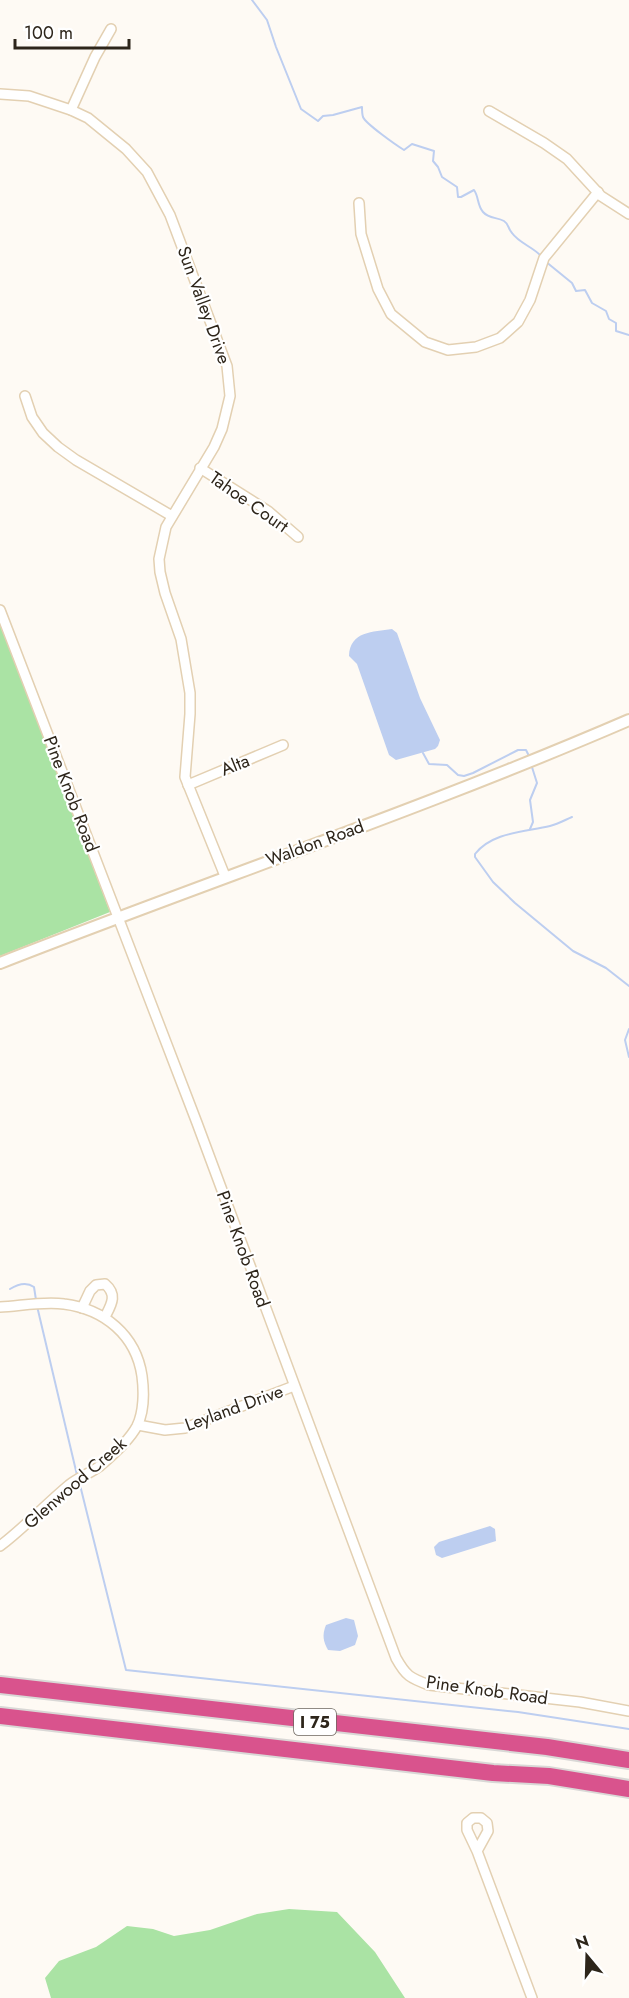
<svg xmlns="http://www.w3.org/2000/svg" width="629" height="1998" viewBox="0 0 629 1998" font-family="Jost,sans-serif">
<rect width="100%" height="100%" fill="#fefaf4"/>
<g fill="#aae3a4">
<polygon points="0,622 110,912 0,956"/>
<polygon points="289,1909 337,1912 375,1952 405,1998 51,1998 45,1978 59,1961 96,1947 127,1926 153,1929 174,1936 210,1930 257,1914"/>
</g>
<g fill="#bdcef0">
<path d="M392 629 397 633 420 698 440 740 438 746 435 749 396 760 389 755 357 664 349 656C350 631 373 632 392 629Z"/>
<polygon points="490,1526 495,1529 496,1541 442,1558 436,1555 434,1547 439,1542"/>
<path d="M346 1618 354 1620 358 1636 355 1645 340 1651 328 1650C323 1641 322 1635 326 1625Z"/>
</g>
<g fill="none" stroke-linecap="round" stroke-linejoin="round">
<g stroke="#bdcef0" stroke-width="2">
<path d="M252 0 267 20 276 47 301 109 318 121 323 116 333 115 362 107C362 110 362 114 363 117 366 124 396 145 404 150L412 144 434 151 433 161 438 167 442 177 457 187 458 197H461L474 190C479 197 477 205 483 212 489 219 497 217 504 221 509 224 508 229 512 233 519 243 533 247 541 256"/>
<polyline points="545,261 572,283 576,291 585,290 592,303 606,311 609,319 616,323 616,331 629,335"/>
<polyline points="423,753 429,764 447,765 458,775 464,776 473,773 518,750 526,750 530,758"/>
<path d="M572 817C565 820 558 824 550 826 525 832 492 832 475 854V857L493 882 515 903 573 951 606 968 629 986"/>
<polyline points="530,829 533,822 530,800 537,783 531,764"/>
<polyline points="629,1029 625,1040 629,1057"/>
<path d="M10 1289C18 1284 27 1282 34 1287L36 1300"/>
<polyline points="37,1306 77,1475"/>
<polyline points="79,1481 126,1670 518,1712 629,1729"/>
</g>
<g stroke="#e3d0b2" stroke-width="12">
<g id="minor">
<polyline points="0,94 29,96 71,110 88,118 126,149 147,172 170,215 227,366 230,396 222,429 214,447 166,527 159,559 160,572 165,593 181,639 190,693 190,714 185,777 225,876"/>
<polyline points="71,110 95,57 111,29"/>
<polyline points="489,111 544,143 567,159 601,196 629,214"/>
<polyline points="359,203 361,234 378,289 391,314 425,342 448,350 476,347 500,338 518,322 530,300 544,258 598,192"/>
<polyline points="25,396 32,417 43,433 58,447 76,460 172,516"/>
<polyline points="200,468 268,511 298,537"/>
<path d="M0 610 197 1123 396 1658C406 1676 410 1678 429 1685L580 1702 629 1711"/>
<polyline points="188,785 283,745"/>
<path d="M0 1307C20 1306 44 1301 64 1304 104 1309 136 1335 142 1376 144 1391 144 1412 137 1426 129 1441 113 1455 100 1466 90 1473 78 1478 69 1485 45 1505 24 1528 0 1546"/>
<path d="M82 1308 90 1291 96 1285 105 1284C118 1295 111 1305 105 1317"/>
<polyline points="138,1425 165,1430 185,1428 294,1386"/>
<polyline points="477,1851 488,1831 487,1823 481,1818 473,1818 467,1823 467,1830 477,1851 532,1998"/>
</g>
</g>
<g stroke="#e3d0b2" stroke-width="14">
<path id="tertiary" d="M0 963C209 881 423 809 629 720"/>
</g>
<g stroke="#d9d8d6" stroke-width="20">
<g id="motorway">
<polyline points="0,1685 547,1747 629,1760"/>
<polyline points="0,1716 493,1773 549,1776 629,1789"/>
</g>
</g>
<use href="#minor" stroke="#fff" stroke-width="9"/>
<use href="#tertiary" stroke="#fff" stroke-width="10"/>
<use href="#motorway" stroke="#d9538d" stroke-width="16"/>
</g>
<g text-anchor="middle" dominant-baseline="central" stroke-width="4.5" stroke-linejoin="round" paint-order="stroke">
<rect fill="#fff" stroke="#6c665f" stroke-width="1.5" x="294" y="1709" width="42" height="26" rx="4.5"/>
<g font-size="16" font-weight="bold" fill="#2d251a">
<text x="315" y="1722">I 75</text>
</g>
<g font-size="18" fill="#2d251a" stroke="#fff">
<text transform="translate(204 305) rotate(70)">Sun Valley Drive</text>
<text transform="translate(249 502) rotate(35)">Tahoe Court</text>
<text transform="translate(235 765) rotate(-22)">Alta</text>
<text transform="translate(71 794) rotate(69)">Pine Knob Road</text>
<text transform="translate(315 843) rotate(-20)">Waldon Road</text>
<text transform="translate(243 1249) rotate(70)">Pine Knob Road</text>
<text transform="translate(234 1408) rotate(-20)">Leyland Drive</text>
<text transform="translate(75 1483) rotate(-41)">Glenwood Creek</text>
<text transform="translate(487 1690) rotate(8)">Pine Knob Road</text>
</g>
</g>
<g transform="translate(587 1956) rotate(341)" stroke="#ffffff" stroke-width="4.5" paint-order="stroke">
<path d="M0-4.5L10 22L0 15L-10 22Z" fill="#2d251a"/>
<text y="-9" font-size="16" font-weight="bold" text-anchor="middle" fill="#2d251a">N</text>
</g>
<path d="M15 39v9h114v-9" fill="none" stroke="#2d251a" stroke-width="3"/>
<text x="24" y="39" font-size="18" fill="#2d251a" stroke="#ffffff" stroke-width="4.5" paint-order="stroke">100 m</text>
</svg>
